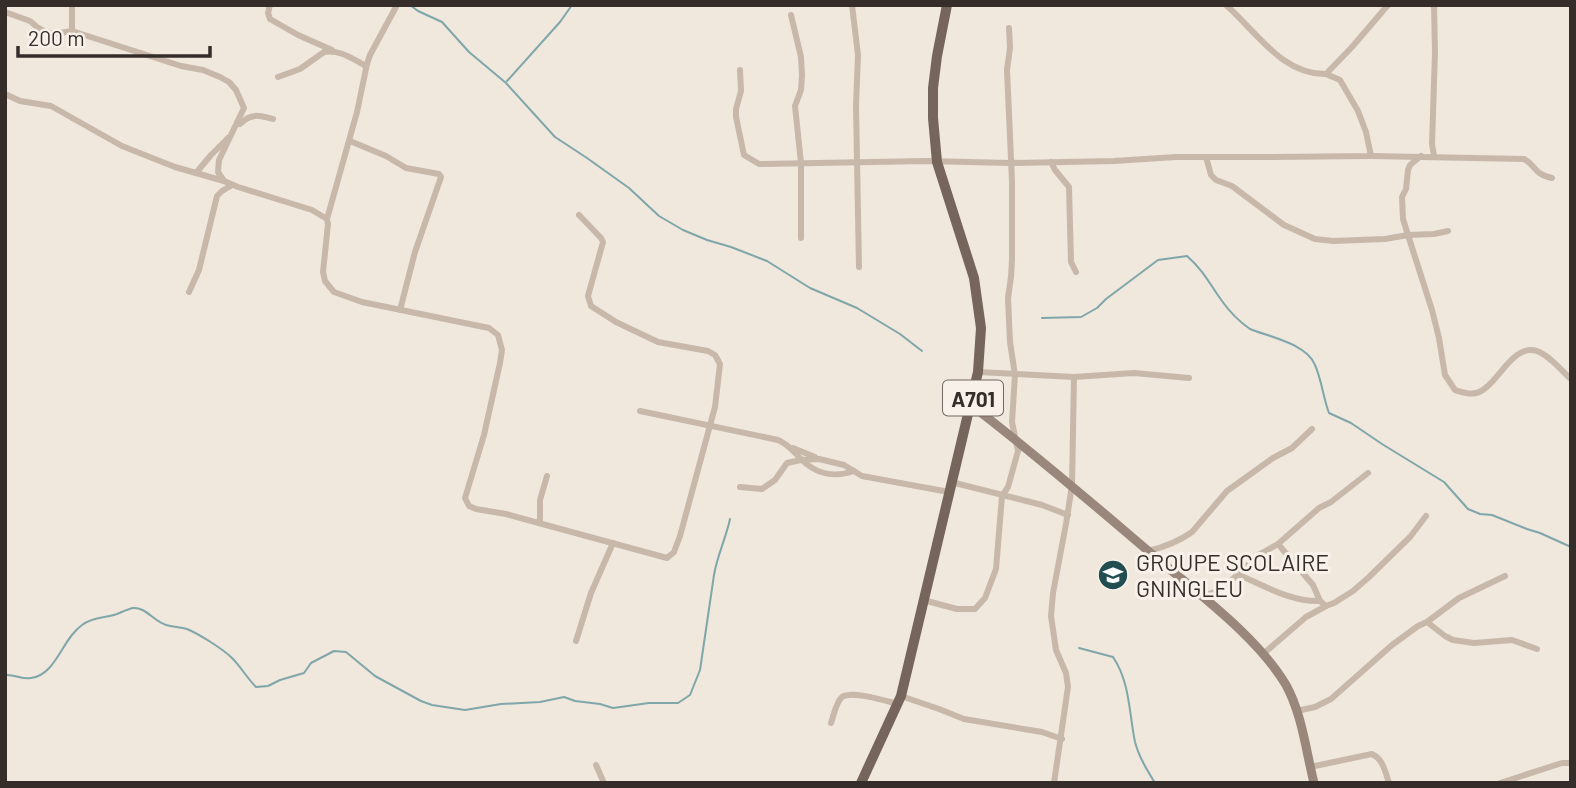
<svg xmlns="http://www.w3.org/2000/svg" width="1576" height="788" viewBox="0 0 1576 788" font-family="Barlow,sans-serif">
<rect width="100%" height="100%" fill="#f0e7dd"/>
<g fill="none" stroke-linecap="round" stroke-linejoin="round">
<g stroke="#7fa7aa" stroke-width="2">
<polyline points="410,5 418,11 442,22 469,52 506,83 555,137 587,158 629,188 659,216 683,230 707,240 731,247 767,261 810,288 857,308 900,334 922,351"/>
<polyline points="507,81 560,22 572,5"/>
<path d="M1042 318 1081 317 1097 308 1106 299 1158 260 1187 256C1204 271 1209 283 1222 301 1229 311 1240 322 1250 329 1270 337 1307 344 1315 365 1322 381 1323 397 1329 413L1351 423 1382 444 1444 482 1468 509 1480 514 1492 515 1527 529 1540 533 1571 547"/>
<path d="M1079 648 1113 657C1130 682 1129 713 1135 742 1139 757 1147 770 1155 783"/>
<path d="M5 675C15 674 22 680 31 678 56 675 62 639 82 625 92 617 106 618 117 614 122 612 128 609 133 608 146 607 153 621 166 625 173 627 180 627 187 629 199 634 223 649 232 658 241 667 247 678 256 687L268 686 280 680 304 673 311 663 334 651 346 652 375 676 421 701 432 705 465 710 501 704 540 702 564 697 575 701 600 704 613 708 649 703H678L690 695 700 670 714 575C717 556 726 538 730 519"/>
</g>
<g stroke="#c7b8aa" stroke-width="6">
<polyline points="72,5 72,31"/>
<polyline points="270,5 268,13 270,19 298,35 332,50"/>
<polyline points="852,5 858,55 856,106 859,267"/>
<path d="M1226 5C1256 31 1282 75 1326 74L1352 47 1388 5"/>
<polyline points="1434,5 1435,52 1432,144 1434,156"/>
<polyline points="5,12 30,21 37,27 46,32 54,34 72,31 181,66 203,70 220,77 229,82 236,90 244,108 219,160 218,172 224,181"/>
<polyline points="791,15 801,57 802,75 801,90 795,106 801,163 801,238"/>
<polyline points="740,70 741,91 736,109 736,117 744,155 759,164 927,161 1010,163 1114,161 1176,157 1273,157 1371,156 1366,132 1358,111 1340,80 1326,74"/>
<path d="M278 77 300 69 324 52C339 49 353 59 366 66"/>
<polyline points="5,94 20,101 51,106 122,146 175,167 224,181 238,187 312,210 327,219 328,224 323,272 325,281 334,292 362,302 489,328 498,335 502,350 500,363 484,435 465,498 469,506 476,509 506,514 667,558 674,552 680,536 715,407 720,364 715,355 708,351 658,342 616,322 591,306 588,296 603,242 601,238 579,215"/>
<path d="M240 124C251 113 258 115 273 119"/>
<polyline points="350,141 386,156 406,168 439,174 441,177 415,252 400,310"/>
<path d="M1371 156 1524 159C1536 165 1533 174 1552 178"/>
<polyline points="1421,156 1410,165 1408,170 1406,189 1402,197 1403,219 1408,235 1434,234 1448,231"/>
<path d="M1206 157 1211 175 1216 180 1232 186 1284 225 1315 239 1333 241 1385 239 1408 235 1432 310 1439 338 1445 375 1455 390C1462 392 1469 395 1476 393 1497 388 1511 343 1537 351 1550 356 1561 370 1571 379"/>
<polyline points="1051,162 1055,170 1069,187 1071,262 1076,272"/>
<polyline points="196,173 211,155 228,138"/>
<polyline points="327,219 357,112 367,64 370,55 397,5"/>
<polyline points="189,292 199,270 217,196 222,191 232,185"/>
<polyline points="978,372 1074,377 1134,373 1189,378"/>
<path d="M640 411 778 440C788 444 793 451 800 458 815 474 834 478 854 471"/>
<polyline points="793,448 815,457"/>
<polyline points="951,482 1042,505 1068,515"/>
<polyline points="740,487 762,489 775,480 787,463 801,460 819,459 844,465 862,476 949,492"/>
<polyline points="540,523 540,500 547,476"/>
<polyline points="1278,544 1319,508 1331,502 1368,473"/>
<path d="M1148 551C1165 547 1178 542 1192 532L1227 491 1273 458 1292 448 1312 429"/>
<path d="M1239 575C1265 586 1291 602 1320 601"/>
<polyline points="1202,596 1221,590 1260,554 1278,544 1313,585 1320,601 1326,606 1334,603 1353,591 1368,578 1410,537 1426,516"/>
<polyline points="923,600 957,609 975,609 985,598 996,569 1002,496 1008,487 1018,451 1012,422 1015,375 1010,342 1008,298 1011,277 1012,260 1012,181 1007,70 1010,48 1009,28"/>
<polyline points="1427,622 1445,636 1453,640 1474,643 1512,640 1537,649"/>
<polyline points="576,641 591,593 613,543"/>
<polyline points="1263,654 1306,617 1326,606"/>
<polyline points="901,696 939,709 964,719 1042,732 1062,739"/>
<polyline points="1296,711 1315,707 1331,699 1392,645 1418,626 1427,622 1459,598 1505,576"/>
<path d="M831 723C834 715 836 702 842 697 852 690 886 701 898 704"/>
<polyline points="596,765 604,783"/>
<path d="M1310 767 1372 754C1383 759 1385 771 1389 783"/>
<polyline points="1054,783 1068,687 1066,673 1056,650 1051,616 1053,593 1066,524 1072,485 1074,377"/>
<polyline points="1500,783 1562,763 1571,763"/>
</g>
<path stroke="#9a877c" stroke-width="9" d="M971 405C1034 453 1093 504 1153 555 1196 592 1257 636 1286 685 1302 714 1306 751 1314 783"/>
<polyline stroke="#75655b" stroke-width="10" points="861,783 901,696 978,372 981,328 974,278 937,162 933,118 933,88 937,56 947,5"/>
</g>
<defs>
<g id="school-disc" transform="scale(1.575)"><circle r="9.5" fill="#224e52" stroke="#f8f1e9"/><path d="M0-5L7-2L0 1L-7-2ZM-4 1L0 2.5L4 1V4Q0 6-4 4Z" fill="#fff"/></g>
</defs>
<g fill-rule="evenodd">
<use href="#school-disc" x="1113" y="575"/>
</g>
<g text-anchor="middle" dominant-baseline="central" stroke-width="6" stroke-linejoin="round" paint-order="stroke">
<rect fill="#f8f1e9" stroke="#706863" stroke-width="2" x="943" y="380.5" width="60" height="35" rx="5"/>
<g font-size="21" font-weight="bold" fill="#352d29">
<text x="973" y="398">A701</text>
</g>
<g font-size="23" fill="#352d29" stroke="#f8f1e9" text-anchor="start">
<text x="1136" y="562">GROUPE SCOLAIRE<tspan x="1136" dy="26">GNINGLEU</tspan></text>
</g>
</g>
<rect width="1576" height="788" fill="none" stroke="#352d29" stroke-width="14"/>
<path d="M18 46v10h192v-10" fill="none" stroke="#352d29" stroke-width="3.5"/>
<text x="28" y="46" font-size="21" fill="#352d29" stroke="#f8f1e9" stroke-width="5" paint-order="stroke">200 m</text>
</svg>
